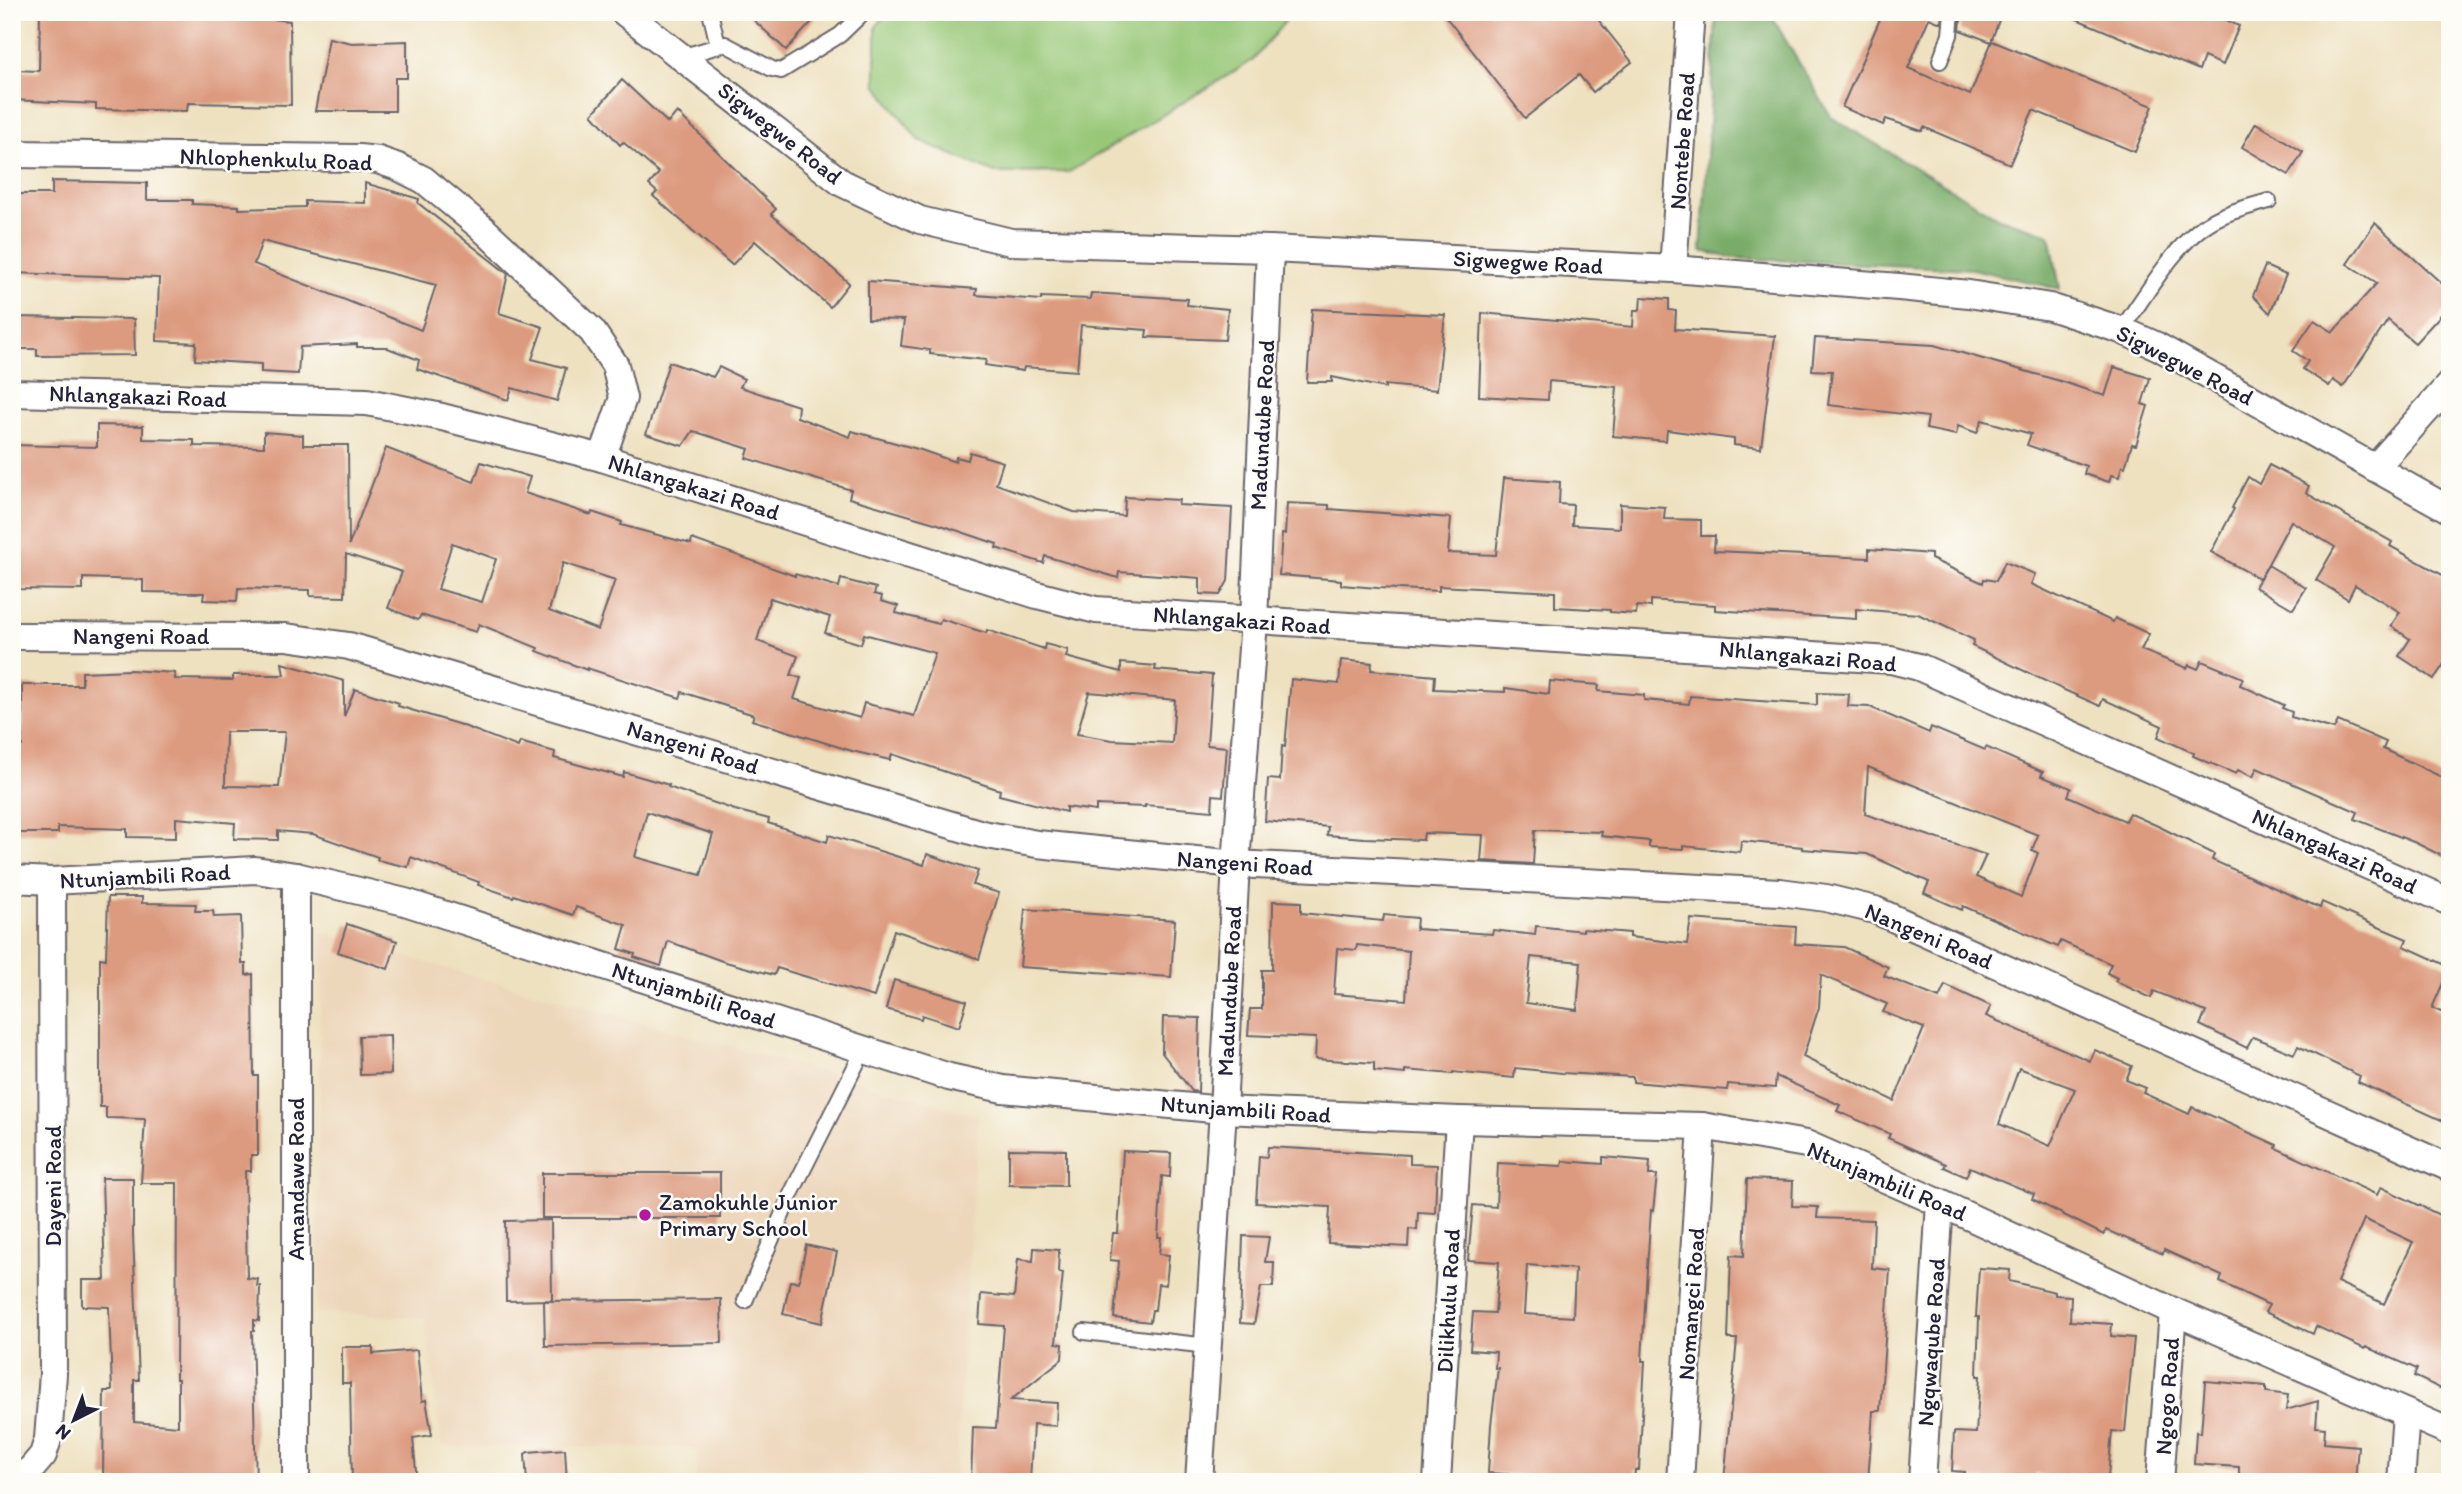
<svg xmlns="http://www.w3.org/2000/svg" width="2462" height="1494" viewBox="0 0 2462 1494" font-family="Itim,sans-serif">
<rect width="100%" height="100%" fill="#fdfcf7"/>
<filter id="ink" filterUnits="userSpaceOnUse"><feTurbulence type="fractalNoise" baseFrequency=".0143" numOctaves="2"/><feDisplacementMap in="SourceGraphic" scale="14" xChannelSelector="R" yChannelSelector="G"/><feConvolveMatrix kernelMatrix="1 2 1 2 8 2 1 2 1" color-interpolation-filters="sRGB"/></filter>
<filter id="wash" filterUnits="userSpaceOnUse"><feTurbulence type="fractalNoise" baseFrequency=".00686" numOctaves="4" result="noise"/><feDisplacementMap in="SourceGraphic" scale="28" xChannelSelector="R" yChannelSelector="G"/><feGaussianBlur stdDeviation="1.57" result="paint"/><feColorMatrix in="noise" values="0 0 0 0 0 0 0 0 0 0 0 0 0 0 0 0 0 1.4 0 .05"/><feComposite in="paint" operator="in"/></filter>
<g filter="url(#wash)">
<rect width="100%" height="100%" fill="#eee1c0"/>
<polygon fill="#edd7bb" points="321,933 978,1116 955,1482 696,1482 697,1448 442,1446 425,1318 317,1313"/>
<polygon fill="#97c777" stroke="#5c7459" stroke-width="2" points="888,12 1293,12 1253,60 1069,172 995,173 918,140 876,84 876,27"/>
<polygon fill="#79ac68" stroke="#4e6752" stroke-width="2" points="1718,12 1769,12 1831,117 1999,218 2050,234 2060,289 1972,269 1733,258 1701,251 1716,19"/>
<g id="blocks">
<g fill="#dc9a7e" fill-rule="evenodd">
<polygon points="40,12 211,12 290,21 291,105 188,103 187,111 96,109 96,104 12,100 12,70 39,71"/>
<polygon points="745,12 821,12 786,50"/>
<polygon points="1442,12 1592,12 1632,62 1593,92 1579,75 1525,118"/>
<polygon points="1883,12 1942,12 1941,23 1929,18 1908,68 1970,95 1992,41 2153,106 2135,152 2033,110 2010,164 1924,127 1922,131 1886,119 1883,125 1842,107"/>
<polygon points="1962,12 2002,12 1991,42 1960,30"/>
<polygon points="2208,12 2239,26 2223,65 2204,57 2199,70 2062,13"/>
<polygon points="329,38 352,43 407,41 407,78 395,78 395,111 315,111"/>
<polygon points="622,80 668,123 677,112 776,209 771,214 849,283 830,307 755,241 732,265 653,196 657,192 649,185 659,173 623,142 620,145 592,114"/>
<polygon points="2256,123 2303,152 2289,175 2242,147"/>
<path d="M52 181 147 183V200H192V204L239 206V209L305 207V201L365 203V183L419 199 418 203 508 274 499 313 543 327 532 359 566 368 557 401 512 388 508 400 417 369 419 360 385 347H357V344L300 347 298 374 261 372V364L195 360 196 343 157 341 159 278 12 273V194H52ZM262 241 436 285 421 330 254 264Z"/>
<polygon points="2375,223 2450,291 2450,305 2415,343 2388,320 2343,387 2333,380 2329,386 2303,369 2308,361 2293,351 2314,320 2333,332 2377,283 2347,264"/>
<polygon points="2265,266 2286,275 2270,313 2253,296"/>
<polygon points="868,281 977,289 976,295 1041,300 1041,297 1090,299 1091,293 1188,299 1187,305 1228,309 1225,340 1146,337 1147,330 1081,325 1077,371 1024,367 1023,371 985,365 986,360 930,354 930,350 901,346 904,320 868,319"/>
<polygon points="1641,297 1669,299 1669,310 1676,311 1675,329 1775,336 1761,448 1734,445 1734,439 1667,430 1666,441 1613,436 1617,387 1549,381 1548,400 1479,396 1482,313 1633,327 1634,310 1640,310"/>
<polygon points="1312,309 1445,315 1437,390 1385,385 1385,388 1332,377 1332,382 1307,382"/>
<polygon points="12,317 134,319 135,355 37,356 37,349 12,349"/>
<polygon points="1815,338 1934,345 2060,381 2105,396 2114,367 2150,378 2142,404 2148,406 2136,445 2132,444 2125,467 2122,466 2119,477 2111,475 2109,482 2084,474 2086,466 2027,445 2031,434 1982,420 1977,433 1958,426 1956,435 1926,429 1928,417 1828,405 1832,371 1812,370"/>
<polygon points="669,362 713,377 719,367 744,379 740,387 798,406 797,417 850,437 852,431 921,450 955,462 956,457 968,460 970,452 1003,462 996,484 1074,512 1124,516 1125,497 1179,500 1178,505 1232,508 1228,581 1220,595 1200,594 1200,578 1119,572 1118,578 1045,556 1043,563 996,548 997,544 938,524 849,498 851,490 746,458 749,449 693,431 683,446 646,434"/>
<path d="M97 425 143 426V439L194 440V446L264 447V432L303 435V445H348L349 545 386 448 474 482 481 462 530 477 525 493 591 515 592 512 622 522 621 525 691 544 692 539 795 576V574L839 587 841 579 876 588 874 594 882 596 881 601 898 606 896 613 939 624 941 619 986 633 987 630 1044 649 1045 644 1068 650 1066 657 1121 672V663L1156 666 1155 670 1212 675 1207 745 1227 747 1223 796 1213 795 1212 811 1145 805V807L1096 805V811L1066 807V812L999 795 1000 790 892 754 890 760 852 751 752 720 754 715 682 692 680 698 587 668V670L537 651 538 648 479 624 476 632 421 615 418 620 388 608 402 572 346 554 345 597 310 596V590L238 588 237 601 203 600 204 593 143 592V580L83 578V590L12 589V445L97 447ZM452 543 496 559 482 602 438 589ZM563 563 615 580 598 630 549 611ZM770 598 830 617 825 633 861 644 864 634 935 653 914 716 864 703 860 718 794 699 801 678 791 675 798 656 757 641ZM1089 692 1175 700 1172 743 1112 740 1077 734Z"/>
<polygon points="2269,465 2309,486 2306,493 2392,542 2390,546 2450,579 2450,655 2434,679 2399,656 2410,639 2391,626 2400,612 2355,585 2348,599 2316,580 2335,547 2291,521 2260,579 2211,552 2234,509 2232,508 2248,477 2259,484"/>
<polygon points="1504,478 1560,482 1559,504 1573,505 1572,525 1620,528 1620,504 1665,507 1664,519 1701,520 1701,536 1715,536 1714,551 1869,558 1869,549 1931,554 1931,559 1983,583 1984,579 1996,581 2005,562 2035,574 2031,584 2113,622 2115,618 2149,634 2141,650 2187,668 2189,665 2198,669 2202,661 2243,678 2240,685 2284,705 2282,708 2292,712 2291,717 2334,729 2338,721 2386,742 2383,749 2450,781 2450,860 2416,843 2355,819 2358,812 2257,768 2253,777 2238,770 2236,774 2193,756 2194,753 2158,737 2162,726 2103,699 2100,706 2062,689 1972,646 1974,640 1918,614 1856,609 1856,619 1715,610 1715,605 1651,600 1651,607 1637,606 1636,614 1610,612 1610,610 1555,607 1555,592 1439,586 1439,591 1378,588 1341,585 1341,580 1279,575 1282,534 1285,534 1287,503 1329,505 1329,509 1451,518 1448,553 1496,555"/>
<polygon points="2268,565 2306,588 2293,609 2255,587"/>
<path d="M1341 660 1372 663 1371 670 1435 676 1434 689 1505 692V688L1549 694 1550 681 1599 685 1598 691 1644 695V700L1689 704 1690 696 1817 705V693L1849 694 1848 706 1870 707 1929 733 1931 727 1985 750 1986 747 2043 772 2041 776 2071 788 2068 796 2125 821 2129 813 2160 827 2214 854 2212 860 2320 908 2322 902 2376 926 2407 939 2404 946 2450 967 2432 1008 2450 1016V1124L2358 1082 2360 1076 2298 1046 2294 1054 2253 1037 2247 1048 2200 1025 2206 1012 2154 991 2151 998 2115 981 2117 978 2107 973 2111 964 2061 941 2058 947 1963 906 1962 910 1924 893 1929 882 1867 854 1802 849V847L1741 841 1740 852 1683 846V849L1649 847V841L1601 836 1602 832 1535 830 1533 864 1481 861 1483 835 1424 833 1423 840 1364 838 1327 835 1328 827 1265 821 1268 779 1280 780 1282 746 1285 747 1291 679 1339 684ZM1868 767 2038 835 2032 850 2038 853 2021 897 1976 877 1986 855 1865 814Z"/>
<path d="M282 663 344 681V717L355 689 399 703 398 706 461 725 518 747 520 742 555 752 554 758 623 777 624 772 669 785 668 787 735 810 769 819 768 823 827 842 829 835 924 865 927 854 978 871 973 885 999 893 979 959 894 930 874 997 777 968 774 975 722 961 668 941 661 966 634 957 635 954 619 949 626 925 576 907 573 915 514 895 513 897 478 885 479 882 411 857 408 867 377 860 378 857 313 834 278 831V840L234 839 235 823 176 818V838L127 837V829L58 827V833H12V746H22V685H82V672L130 670 175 673V679L233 680V675H284ZM226 732H285L279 787 225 786ZM647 812 713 834 701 875 635 857Z"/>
<polygon points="108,897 142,897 142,903 196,904 195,911 213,911 214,917 241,916 242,964 246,964 246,975 253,974 254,1076 258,1076 258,1155 251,1155 251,1171 245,1171 247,1278 258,1279 257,1286 260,1286 259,1321 254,1320 254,1331 252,1331 256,1482 111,1482 111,1478 103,1478 104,1391 112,1391 109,1307 82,1306 82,1280 105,1280 102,1178 133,1178 133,1235 139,1380 134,1380 134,1422 178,1426 178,1379 176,1379 177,1183 141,1183 145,1119 106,1118 106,1107 100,1107 100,958 106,959"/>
<path d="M1273 901 1301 902V913L1383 921 1384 915 1417 918 1416 929 1492 934 1493 930 1535 935 1536 926 1583 931V929L1630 933V937L1687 944 1691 919 1796 927 1795 944 1844 947 1888 967 1884 976 1939 998 1945 985 1991 1006 1986 1016 2090 1061 2095 1050 2132 1066 2126 1080 2146 1088 2143 1093 2189 1114 2192 1107 2277 1145 2276 1148 2377 1195 2381 1187 2450 1220V1393L2414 1376 2417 1369 2366 1347 2365 1349 2316 1326 2313 1334 2265 1312 2269 1305 2220 1282 2222 1276 2164 1250 2163 1254 2106 1230 2104 1235 2032 1199 2034 1194 1970 1167 1966 1177 1944 1167 1946 1164 1888 1138 1890 1134 1837 1111 1840 1105 1776 1076 1775 1088 1728 1084 1727 1090 1633 1082V1077L1562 1073 1515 1068 1514 1078 1453 1072V1074L1405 1070V1074L1374 1071V1063L1315 1059 1316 1038 1248 1035 1250 1009H1262V970H1272ZM1357 945 1409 951 1406 1000 1334 994 1337 948 1356 950ZM1531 957 1581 962 1577 1010 1526 1003ZM1821 975 1887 1004 1883 1012 1924 1028 1894 1101 1803 1057 1819 1007ZM2019 1068 2075 1089 2050 1146 1999 1124ZM2364 1219 2413 1242 2384 1304 2337 1282Z"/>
<polygon points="1025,909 1175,920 1171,977 1020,967"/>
<polygon points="347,924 397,941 388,969 338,952"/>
<polygon points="894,980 967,1001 959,1027 922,1015 921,1019 886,1009"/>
<polygon points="1163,1017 1200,1018 1198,1092 1192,1091 1162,1053"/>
<polygon points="390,1035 391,1074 360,1075 359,1036"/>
<polygon points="1268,1147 1410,1155 1410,1164 1437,1165 1435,1213 1418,1212 1417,1230 1409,1229 1408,1247 1328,1243 1330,1207 1256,1203 1259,1156 1267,1157"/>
<polygon points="1009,1149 1066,1150 1066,1186 1009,1185"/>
<polygon points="1123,1151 1171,1153 1170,1177 1162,1176 1158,1237 1161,1237 1159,1254 1169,1255 1166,1285 1158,1284 1155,1310 1152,1310 1150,1322 1114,1318 1119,1261 1110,1260 1113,1233 1118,1233"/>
<path d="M1603 1157 1650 1161 1649 1175H1657L1653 1211 1651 1210 1647 1268 1642 1361H1645L1639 1470H1635L1634 1481 1586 1478V1482H1536V1476L1488 1473 1491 1425 1498 1368H1495L1496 1352 1470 1350 1473 1312 1495 1313 1499 1262 1468 1260 1473 1205 1496 1207 1498 1163 1562 1166 1563 1161 1603 1164ZM1527 1265 1575 1269 1573 1317 1524 1314Z"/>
<rect x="542" y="1173" width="178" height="45"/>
<polygon points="1747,1179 1793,1181 1792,1206 1818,1207 1817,1218 1874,1220 1872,1268 1890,1270 1880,1411 1873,1411 1868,1482 1724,1482 1737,1339 1728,1339 1731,1255 1744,1256"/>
<polygon points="551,1220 552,1300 506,1301 505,1221"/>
<polygon points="1243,1236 1269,1237 1265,1262 1274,1262 1273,1287 1261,1287 1254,1324 1240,1323"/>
<polygon points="806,1245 837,1252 822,1323 783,1314 790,1281 799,1282"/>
<polygon points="1034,1248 1059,1250 1058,1272 1063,1273 1056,1343 1063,1344 1062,1359 1011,1400 1057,1403 1056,1426 1033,1424 1030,1482 971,1482 973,1427 996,1428 1004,1326 979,1324 981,1294 1014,1297 1018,1259 1033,1261"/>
<polygon points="1979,1268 2010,1270 2009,1281 2055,1292 2055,1295 2071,1296 2070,1321 2112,1324 2111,1336 2134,1338 2125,1432 2112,1431 2108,1477 2066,1474 2065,1479 2035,1474 2034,1482 2004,1482 1964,1479 1965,1472 1952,1471 1954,1432 1976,1433 1980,1376 1977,1376 1979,1317 1976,1317"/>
<polygon points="721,1299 722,1343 545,1346 544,1301"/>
<polygon points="342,1347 373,1347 373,1354 417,1350 422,1401 426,1400 432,1435 413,1438 417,1482 352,1482 350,1383 342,1383"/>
<polygon points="2205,1381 2266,1386 2266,1392 2288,1395 2286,1410 2318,1401 2316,1427 2325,1428 2324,1443 2358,1446 2355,1482 2301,1482 2262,1478 2262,1482 2239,1482 2239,1467 2194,1464 2196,1432 2201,1433"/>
<polygon points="565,1449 567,1482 527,1482 525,1454 528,1452"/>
</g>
</g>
</g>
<g filter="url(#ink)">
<use href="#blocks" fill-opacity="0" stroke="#69656a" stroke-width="2"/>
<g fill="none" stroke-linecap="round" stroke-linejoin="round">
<g stroke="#69656a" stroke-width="18">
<g id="lane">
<polyline points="710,12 718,45"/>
<polyline points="681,57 725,44 772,69 781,71 840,35 864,12"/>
<polyline points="1940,61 1950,35 1952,12"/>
<path d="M2121 330C2144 298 2175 244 2207 224 2226 212 2248 207 2269 201"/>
<polyline points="745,1301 792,1192 864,1049"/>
<polyline points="1084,1332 1208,1346"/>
</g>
</g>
<g stroke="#69656a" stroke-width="30">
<g id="street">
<polyline points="624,12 842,183 920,220 1011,242 1270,249 1673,269 1899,287 1969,294 2050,307 2121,330 2157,346 2450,510"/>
<polyline points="12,154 359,158 378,160 398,167 424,180 482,228 592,331 615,365 623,398 602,458"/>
<polyline points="1673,269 1691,12"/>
<polyline points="12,393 367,402 442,417 602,458 1037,595 1096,610 1891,660 1919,667 2450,902"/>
<polyline points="2375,468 2450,384"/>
<polyline points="12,636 286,637 349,646 982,834 1037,844 1236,864 1780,892 1826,898 1875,910 2450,1168"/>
<polyline points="12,879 52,881 255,870 296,876 405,902 949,1077 1003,1089 1223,1110 1459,1120 1702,1126 1806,1144 1940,1203 2173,1311 2450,1432"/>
<polyline points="20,1482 43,1455 48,1439 53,1374 52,881"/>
<polyline points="296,1482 296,876"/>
<polyline points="1199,1482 1223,1110 1236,864 1254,621 1270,249"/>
<polyline points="1437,1482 1459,1120"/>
<polyline points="1680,1482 1702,1126"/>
<polyline points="1922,1482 1940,1203"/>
<polyline points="2160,1482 2173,1311"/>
<polyline points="2401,1482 2406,1413"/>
</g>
</g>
<use href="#lane" stroke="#fff" stroke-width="14"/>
<use href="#street" stroke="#fff" stroke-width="26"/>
</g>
</g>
<circle fill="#b5179e" stroke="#fdfcf7" stroke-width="2.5" cx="645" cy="1215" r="7"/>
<g text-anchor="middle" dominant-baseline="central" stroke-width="5" stroke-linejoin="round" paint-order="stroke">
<g font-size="23" fill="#22223b" stroke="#fdfcf7">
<text transform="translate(780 133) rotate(38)">Sigwegwe Road</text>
<text transform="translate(1682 141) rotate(-86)">Nontebe Road</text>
<text transform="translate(276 159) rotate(2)">Nhlophenkulu Road</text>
<text transform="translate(1528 262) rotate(3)">Sigwegwe Road</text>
<text transform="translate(2185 365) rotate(27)">Sigwegwe Road</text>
<text transform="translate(138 396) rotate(2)">Nhlangakazi Road</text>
<text transform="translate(1262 425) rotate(-87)">Madundube Road</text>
<text transform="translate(694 487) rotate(17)">Nhlangakazi Road</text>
<text transform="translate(1242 620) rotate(4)">Nhlangakazi Road</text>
<text x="141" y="636">Nangeni Road</text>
<text transform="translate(1808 656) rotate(5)">Nhlangakazi Road</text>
<text transform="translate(693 747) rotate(17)">Nangeni Road</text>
<text transform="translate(2335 851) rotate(24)">Nhlangakazi Road</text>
<text transform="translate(1245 863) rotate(4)">Nangeni Road</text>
<text transform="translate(145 876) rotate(-3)">Ntunjambili Road</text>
<text transform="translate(1929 936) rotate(23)">Nangeni Road</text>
<text transform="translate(1229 991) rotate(-87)">Madundube Road</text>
<text transform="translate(694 995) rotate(18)">Ntunjambili Road</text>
<text transform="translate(1246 1109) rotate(4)">Ntunjambili Road</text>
<text transform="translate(296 1179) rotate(-90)">Amandawe Road</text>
<text transform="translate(1887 1181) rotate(23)">Ntunjambili Road</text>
<text transform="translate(53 1186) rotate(-90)">Dayeni Road</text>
<text transform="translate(1448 1301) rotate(-87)">Dilikhulu Road</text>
<text transform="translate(1691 1304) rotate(-86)">Nomangci Road</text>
<text transform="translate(1931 1342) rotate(-86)">Ngqwaqube Road</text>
<text transform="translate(2167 1396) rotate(-86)">Ngogo Road</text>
</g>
<g font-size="23" fill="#22223b" stroke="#fdfcf7" text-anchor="start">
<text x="659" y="1202">Zamokuhle Junior<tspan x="659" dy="26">Primary School</tspan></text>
</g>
</g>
<rect width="2462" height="1494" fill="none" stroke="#fdfcf7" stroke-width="42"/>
<g transform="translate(74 1420) rotate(222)" stroke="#fdfcf7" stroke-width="5" paint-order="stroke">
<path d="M0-5L12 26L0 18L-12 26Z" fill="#22223b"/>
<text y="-10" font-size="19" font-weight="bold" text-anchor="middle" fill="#22223b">N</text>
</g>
</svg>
